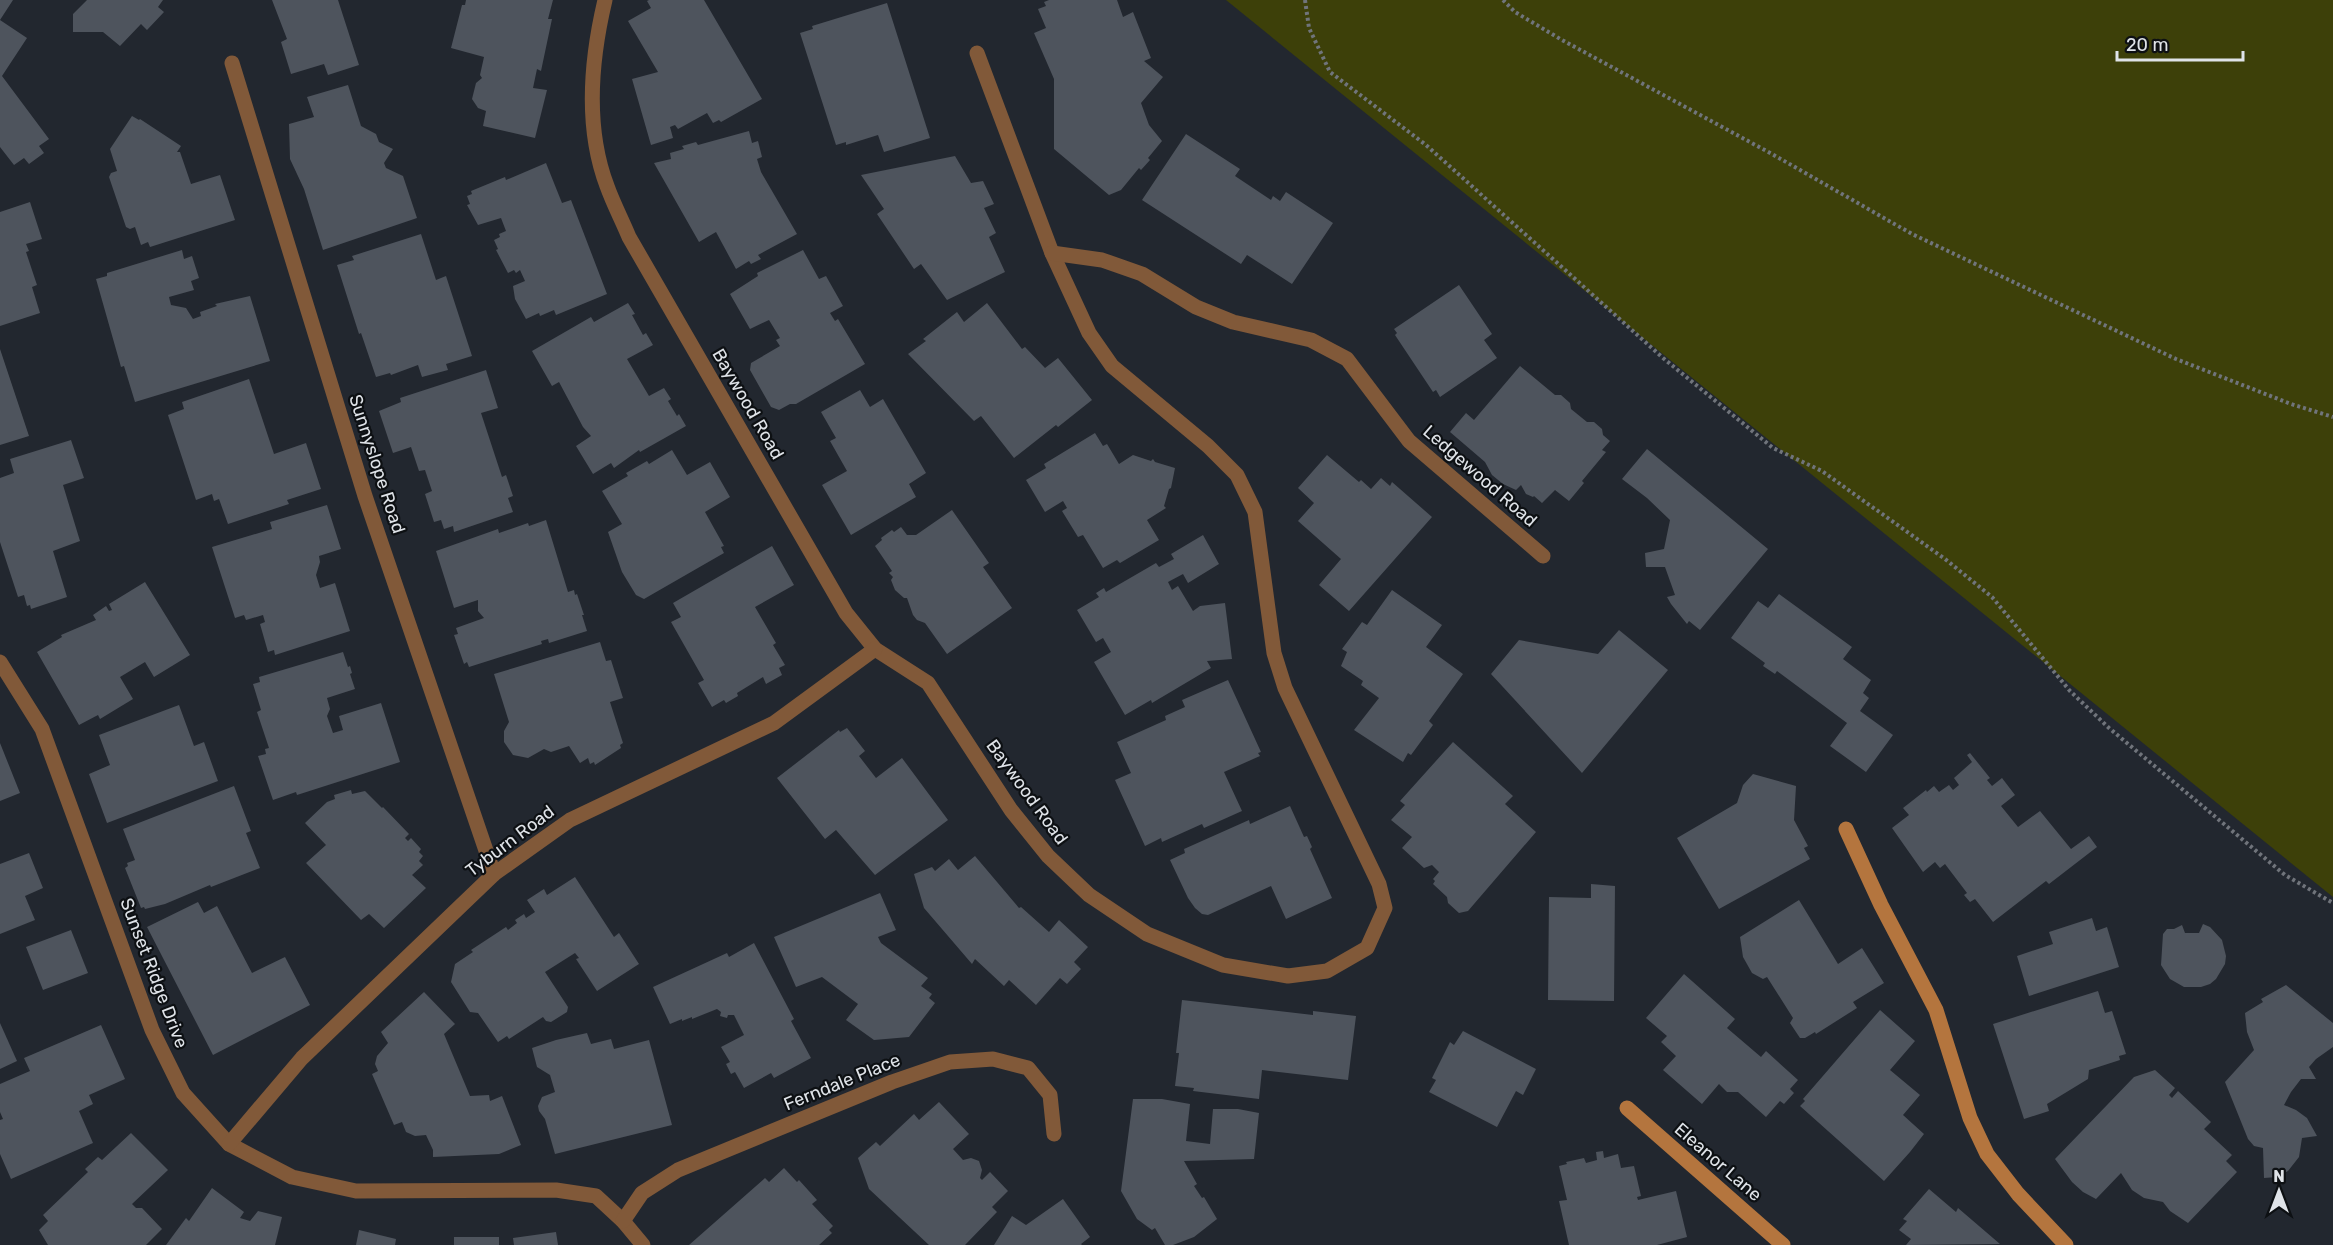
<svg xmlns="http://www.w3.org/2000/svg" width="2333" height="1245" viewBox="0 0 2333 1245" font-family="Rubik,sans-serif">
<rect width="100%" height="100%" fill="#22272f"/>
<polygon fill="#3d4009" points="1226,0 2333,0 2333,897"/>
<g fill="#4e545d">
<polygon points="0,0 13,0 0,20 27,38 2,76 49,139 39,146 44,153 29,164 24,158 14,165 0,147"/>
<polygon points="87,0 163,0 158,7 164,12 147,30 141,24 120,46 103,32 73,32 73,14"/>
<polygon points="272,0 338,0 359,65 328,75 324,64 291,74 281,42 287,39"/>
<polygon points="466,0 553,0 548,19 552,19 541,71 537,69 533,88 547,90 535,138 483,126 486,111 478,108 472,99 476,83 482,78 480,75 484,57 451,48 462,5 465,5"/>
<polygon points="649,0 704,0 762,99 721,122 719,120 713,123 707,113 678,129 675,125 670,127 673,138 651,145 632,79 658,72 628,21 651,8 647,1"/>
<polygon points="1049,0 1117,0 1123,17 1133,12 1151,58 1144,61 1163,77 1141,103 1149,125 1162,141 1148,158 1150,160 1141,170 1139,168 1121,190 1109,195 1054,149 1054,79 1034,33 1046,28 1038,9 1046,6 1044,2"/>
<polygon points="887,3 930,138 884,152 878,135 846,145 846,142 836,145 800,33 813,29 812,26"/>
<polygon points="348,85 361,126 376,134 379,142 393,149 384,163 386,168 403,176 417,218 323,250 304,189 290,159 289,124 314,117 307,97"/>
<polygon points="132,116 139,120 140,119 181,146 177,152 180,152 191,184 220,175 235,220 150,247 148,242 141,245 135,227 130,229 126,227 109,177 111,173 117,171 110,149"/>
<polygon points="749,131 752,143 758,141 762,157 757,159 761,172 797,234 758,255 761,259 751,264 749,261 736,269 716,232 699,242 654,163 671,159 670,153 684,149 682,146 696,142 698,145"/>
<polygon points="1186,134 1240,169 1235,176 1271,200 1273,196 1280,201 1286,192 1333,223 1292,284 1247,255 1241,264 1142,200"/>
<polygon points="955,156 971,183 983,181 994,204 984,208 996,233 989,237 1005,272 947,300 921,264 914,269 877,214 884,209 861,175"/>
<polygon points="546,163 562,203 571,200 607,294 556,315 554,310 540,316 539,313 526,319 515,299 513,286 525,281 520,270 516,273 514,270 508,273 496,250 498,249 494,240 500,237 499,234 506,231 501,218 478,225 467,205 470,204 467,196 472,194 471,191 505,177 506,180"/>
<polygon points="30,202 42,239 26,244 29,251 26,252 37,285 32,287 40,313 0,326 0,212"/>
<polygon points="421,234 436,280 446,276 472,356 446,364 448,370 422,377 418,365 391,375 390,373 376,377 361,333 359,334 337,265 354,260 352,256"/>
<polygon points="182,250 184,259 192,256 199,278 191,281 194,290 169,297 171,305 186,308 193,319 201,316 200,312 217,306 215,304 250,296 270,361 135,402 124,366 121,367 96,279 107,276 107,273"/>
<polygon points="803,250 819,279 826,276 843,306 830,313 835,321 838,319 865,364 796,404 790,404 779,410 771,407 750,370 751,363 780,346 776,340 780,338 769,320 750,329 730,294 758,276 757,273"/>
<polygon points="1459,285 1492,334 1484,340 1497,358 1440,397 1436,390 1433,392 1395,335 1397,333 1394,329"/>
<polygon points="628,303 635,314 632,315 643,335 646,333 653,345 627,359 649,396 664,388 671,399 668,401 677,416 679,414 686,426 640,452 639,450 614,468 611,463 593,474 576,446 591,436 583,427 559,382 552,386 532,351 591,317 594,322"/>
<polygon points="987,303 1022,349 1025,347 1045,368 1058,358 1092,400 1058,427 1056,425 1014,458 981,416 974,421 908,354 926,341 923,339 957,312 964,322"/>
<polygon points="0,349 29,436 0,445"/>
<polygon points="1520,366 1555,395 1561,395 1570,403 1571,409 1587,422 1594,422 1602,429 1603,435 1610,441 1602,450 1606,452 1582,481 1584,483 1569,501 1555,490 1542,503 1534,496 1533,497 1526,494 1521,485 1516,490 1503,484 1492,475 1485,462 1450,432 1466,413 1474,420"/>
<polygon points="486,370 498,408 481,413 502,477 506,475 513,496 508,498 513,512 454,532 453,526 444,529 441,520 434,522 425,494 432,491 425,470 419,471 411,447 393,453 379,411 401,402 400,398"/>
<polygon points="249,379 274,454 306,443 321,489 287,500 289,504 228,524 219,499 214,501 212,494 196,500 168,415 184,409 182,402"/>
<polygon points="860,390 870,407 883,399 926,473 909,484 916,497 851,535 822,485 847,471 830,441 836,438 821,412"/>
<polygon points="1095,433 1103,446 1107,444 1119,464 1133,455 1151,461 1153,459 1155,462 1175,468 1171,488 1169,489 1164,506 1166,508 1147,520 1159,540 1120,563 1117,560 1103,568 1083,535 1078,537 1062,511 1067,508 1063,501 1045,512 1026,480 1046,468 1044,464"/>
<polygon points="71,440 84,478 63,485 80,541 53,551 67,597 31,609 30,605 27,606 24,595 18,597 0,542 0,478 14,473 10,459"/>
<polygon points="1647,449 1768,549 1700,630 1689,621 1687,624 1671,604 1667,597 1675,595 1665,567 1646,567 1645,553 1664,549 1670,520 1647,498 1622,479"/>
<polygon points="672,450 687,475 710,462 730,497 705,512 724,546 721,547 724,553 644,599 636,595 622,572 608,532 622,524 602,491 628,476 626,473 647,461 649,464"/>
<polygon points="1327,455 1359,482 1361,480 1371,489 1381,478 1390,486 1392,482 1432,517 1349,611 1319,585 1341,559 1298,521 1314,503 1298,488"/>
<polygon points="327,505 341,549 319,556 320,562 316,575 320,588 335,583 350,631 275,655 274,650 268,652 260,624 265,622 263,615 246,620 244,615 235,618 212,547 272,529 270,522"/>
<polygon points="952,510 989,563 983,567 1012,608 947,654 925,623 917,620 913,615 907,598 904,598 895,590 891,580 893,577 889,573 892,571 875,546 882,540 881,538 892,530 894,532 901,527 907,535 916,535"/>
<polygon points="546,520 568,592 574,590 575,595 577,594 584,615 582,615 587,631 549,643 548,639 541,641 542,644 469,667 467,662 464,664 454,635 458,634 456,628 484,618 478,611 478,600 454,608 436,551 498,529 499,533 528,523 529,526"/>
<polygon points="1203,535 1219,564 1188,583 1183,574 1168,582 1172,590 1178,586 1193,611 1200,606 1225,603 1232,659 1207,661 1211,668 1152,703 1151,700 1125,715 1094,662 1111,652 1103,638 1096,642 1077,610 1099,597 1096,593 1104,588 1106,592 1156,563 1159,567 1174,559 1171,554"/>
<polygon points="772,546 794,585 755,607 776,643 773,645 785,665 779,668 782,675 766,684 763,677 737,693 738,696 726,703 724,700 712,707 698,683 704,680 671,622 681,617 673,603"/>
<polygon points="145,582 190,655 154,677 145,662 120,677 133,699 100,719 98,715 79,725 37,652 62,637 61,635 96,620 93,615 106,606 109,611 112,610 109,604"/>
<polygon points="1392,590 1442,625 1426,647 1463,674 1429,721 1433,725 1411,755 1408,753 1403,762 1354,730 1379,698 1361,685 1363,681 1341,666 1347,652 1342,649 1362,622 1367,625"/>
<polygon points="1779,594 1852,647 1843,659 1871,680 1863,693 1869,698 1860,711 1893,735 1866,772 1830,746 1847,723 1777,671 1775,674 1763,666 1765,663 1731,638 1758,601 1768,608"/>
<polygon points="1619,630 1668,670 1582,773 1491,674 1519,640 1598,654"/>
<polygon points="600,642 606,661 611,660 623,698 610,702 623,743 620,745 621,748 595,765 594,762 590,764 588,758 580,763 569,746 551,752 544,749 528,758 513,755 504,742 504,731 509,722 494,674"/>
<polygon points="343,652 348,667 350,666 352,673 350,674 355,689 327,698 330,709 327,716 333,733 343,730 339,716 381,703 400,762 297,795 296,792 273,800 258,756 266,754 265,749 269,748 257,712 261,710 253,684 260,682 259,677"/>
<polygon points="1228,680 1261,752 1258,753 1260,756 1224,772 1242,811 1204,828 1202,824 1162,842 1161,838 1145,846 1115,780 1131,773 1117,742 1166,720 1165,716 1185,707 1182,700"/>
<polygon points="179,705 194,746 204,742 218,781 107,823 89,774 110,765 99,735"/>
<polygon points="847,728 865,751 859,756 876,778 902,758 948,820 875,875 836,830 825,839 777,778 839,730 840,732"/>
<polygon points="1453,742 1513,796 1505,804 1536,832 1468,911 1459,913 1448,903 1447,897 1433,884 1435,881 1433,879 1439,872 1432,865 1424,868 1402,848 1412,837 1391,820 1405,805 1400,801"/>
<polygon points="0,743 20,793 0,801"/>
<polygon points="1970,753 1990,778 1987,780 1992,786 2002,778 2015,795 2001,806 2018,827 2040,811 2071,849 2089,836 2097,847 2049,884 2046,881 1993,922 1975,899 1970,902 1964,895 1967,893 1945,864 1940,868 1935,862 1923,872 1892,828 1909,815 1903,808 1926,790 1927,792 1934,786 1939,792 1949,785 1953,790 1959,785 1954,778 1972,762 1967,755"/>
<polygon points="1753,774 1796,786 1794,820 1808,846 1804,848 1810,859 1719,909 1677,838 1737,803 1743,785"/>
<polygon points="234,786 251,831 246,833 260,868 211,887 210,885 165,904 145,909 144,907 141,908 125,868 128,866 127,863 135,860 123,829"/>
<polygon points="351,790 352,794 365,791 382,808 383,807 409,834 405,838 408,841 411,838 421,849 419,852 423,856 419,861 423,865 412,875 426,888 384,928 369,914 361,920 306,863 326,845 305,823 327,802 335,799 334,795"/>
<polygon points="1290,806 1304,837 1307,836 1312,847 1310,849 1332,898 1286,919 1271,886 1208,915 1202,914 1195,908 1188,898 1170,860 1185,853 1184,849 1249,820 1250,824"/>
<polygon points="29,853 43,888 25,896 35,920 0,934 0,864"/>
<polygon points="975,856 1019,908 1021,907 1049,932 1059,920 1088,947 1074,962 1081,969 1067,984 1060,978 1036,1005 1009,980 1004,986 975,959 972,964 924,908 914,874 932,867 935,871 949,859 958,870"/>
<polygon points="575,877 614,937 619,933 639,964 597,991 576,959 579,958 575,953 545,972 568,1007 567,1012 551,1022 546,1021 543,1017 509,1039 507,1036 498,1042 478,1013 470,1012 451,982 455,964 473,952 471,950 506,927 508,930 517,923 515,920 524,914 526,918 535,912 527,900 544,889 547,895"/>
<polygon points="1591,884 1615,886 1614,1001 1548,1000 1549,897 1591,898"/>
<polygon points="880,893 896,930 878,937 881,943 928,978 921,986 932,994 929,998 935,1003 909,1037 874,1040 846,1020 858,1004 822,977 796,987 774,937"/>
<polygon points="1799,900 1838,964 1862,948 1884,983 1853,1002 1857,1008 1816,1034 1815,1032 1805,1038 1800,1038 1790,1023 1793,1018 1767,977 1763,979 1752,973 1743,957 1740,937"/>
<polygon points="198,902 204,913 217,906 252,973 285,957 310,1005 213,1055 147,927"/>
<polygon points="2092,918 2096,931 2107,927 2119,967 2029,996 2017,956 2053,944 2049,932"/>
<polygon points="2203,924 2210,927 2222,940 2226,956 2225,964 2216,979 2210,984 2201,987 2184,987 2170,979 2161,965 2163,934 2167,929 2174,929 2182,925 2185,933 2199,933"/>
<polygon points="71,930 88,973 43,990 26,947"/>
<polygon points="754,943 794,1019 791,1021 811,1058 774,1078 771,1073 744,1088 735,1072 731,1074 726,1064 730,1062 721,1047 744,1035 734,1015 728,1015 727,1018 720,1016 721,1012 717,1009 692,1019 692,1017 682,1021 682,1019 670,1024 653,987 727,953 729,957"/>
<polygon points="1684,974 1735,1019 1727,1028 1761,1057 1766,1051 1798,1080 1790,1089 1794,1093 1784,1104 1780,1101 1766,1117 1738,1092 1727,1092 1719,1084 1702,1104 1663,1070 1676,1056 1661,1042 1667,1036 1646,1018"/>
<polygon points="2286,985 2333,1023 2333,1047 2316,1059 2309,1067 2316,1079 2301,1079 2291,1092 2284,1105 2296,1110 2307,1118 2317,1136 2302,1138 2299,1157 2288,1171 2277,1177 2264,1178 2263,1148 2254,1146 2248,1139 2225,1082 2254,1050 2247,1032 2245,1013 2263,1002 2261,999"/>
<polygon points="2098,991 2105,1013 2112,1011 2126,1054 2119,1056 2120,1060 2089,1070 2088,1079 2047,1104 2049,1111 2024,1119 1993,1024"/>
<polygon points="424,992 455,1024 444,1034 470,1096 489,1095 490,1101 502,1096 521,1145 499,1154 433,1157 433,1150 426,1135 415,1136 406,1132 402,1122 394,1125 372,1074 378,1071 375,1064 377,1056 388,1043 381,1032"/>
<polygon points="1182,1000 1313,1015 1313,1011 1356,1016 1348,1080 1262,1070 1259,1099 1193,1091 1194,1088 1175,1086 1179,1053 1176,1053"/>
<polygon points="1880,1010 1915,1041 1890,1070 1920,1095 1903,1115 1924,1134 1910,1152 1884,1181 1800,1106 1805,1101 1803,1099"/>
<polygon points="0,1023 17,1061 0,1069"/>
<polygon points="101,1025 125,1079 89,1095 93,1104 79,1111 93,1143 11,1179 0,1154 0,1120 3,1119 0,1112 0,1084 30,1071 24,1058"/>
<polygon points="1463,1031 1536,1069 1523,1095 1516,1091 1497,1127 1429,1092 1436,1080 1432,1078 1450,1042 1454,1045"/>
<polygon points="587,1033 591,1044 611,1039 614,1049 649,1040 672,1125 555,1154 545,1119 539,1111 538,1106 542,1097 555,1092 550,1075 537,1067 532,1048 556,1040"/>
<polygon points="2155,1070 2175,1088 2169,1095 2172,1098 2178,1091 2211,1122 2204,1129 2232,1155 2226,1161 2237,1172 2188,1223 2170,1211 2163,1202 2144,1198 2132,1190 2121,1173 2096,1199 2083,1192 2072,1182 2055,1159 2134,1077"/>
<polygon points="1133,1099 1162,1099 1190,1104 1186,1141 1210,1144 1213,1109 1238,1109 1259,1113 1254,1159 1184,1161 1197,1184 1194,1186 1202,1198 1204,1197 1217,1219 1194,1237 1173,1245 1165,1245 1155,1228 1152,1230 1137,1219 1121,1191"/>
<polygon points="939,1102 969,1134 953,1149 963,1160 971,1158 979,1161 982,1170 980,1178 982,1180 990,1172 1008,1191 992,1207 997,1212 965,1245 929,1245 869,1189 858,1158 876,1142 880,1146 914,1114 919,1120"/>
<polygon points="131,1133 168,1170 132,1204 136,1208 142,1208 162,1229 146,1245 48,1245 39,1230 48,1221 43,1215 88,1172 85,1169 98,1157 102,1160"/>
<polygon points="1603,1151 1604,1158 1618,1154 1621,1168 1634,1166 1641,1196 1637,1197 1638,1200 1676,1191 1687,1237 1657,1245 1569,1245 1559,1201 1567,1200 1559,1166 1567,1164 1566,1162 1584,1158 1586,1163 1597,1160 1596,1152"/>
<polygon points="784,1168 797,1182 799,1180 817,1200 812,1204 833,1226 829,1230 832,1233 819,1245 689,1245 765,1178 769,1182"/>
<polygon points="212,1188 244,1212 240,1218 250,1221 258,1211 282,1217 275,1245 166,1245 186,1218 189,1221"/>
<polygon points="1929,1189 1956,1212 1958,1208 2000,1244 1906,1245 1911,1239 1899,1230 1907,1221 1903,1219"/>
<polygon points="1063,1199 1090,1237 1081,1244 1082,1245 994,1245 1012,1216 1026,1225"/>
<polygon points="359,1230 396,1239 395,1245 356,1245"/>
<polygon points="556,1232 558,1245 514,1245 513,1238"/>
<rect x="454" y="1237" width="45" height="8"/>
</g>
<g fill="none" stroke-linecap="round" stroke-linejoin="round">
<g stroke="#70747b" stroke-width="4" stroke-dasharray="3 3" stroke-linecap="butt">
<polyline points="1305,0 1309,28 1330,72 1426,145 1663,358 1773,448 1822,471 1945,559 1992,597 2070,691 2109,728 2285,875 2333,903"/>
<polyline points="1503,0 1515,12 1562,40 1772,154 1912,234 2176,359 2291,404 2333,417"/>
</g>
<g stroke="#815939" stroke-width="15">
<path d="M605 0C591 59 585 128 607 186 613 203 622 220 629 237L846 613 875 649 928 683 1011 810 1048 856 1089 895 1147 934 1223 965 1288 976 1327 971 1367 948 1385 908 1379 884 1285 688 1274 653 1255 512 1237 475 1208 446 1112 366 1089 333 1052 253 977 53"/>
<polyline points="232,63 365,496 494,874"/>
<polyline points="1052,253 1102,260 1142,274 1196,307 1233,322 1311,340 1347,359 1409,441 1543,556"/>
<polyline points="0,662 42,729 152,1030 183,1093 229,1144 292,1177 356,1191 556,1190 596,1196 623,1221 643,1245"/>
<polyline points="229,1144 302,1058 494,874 570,820 774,723 875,649"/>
<polyline points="623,1221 642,1193 678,1170 892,1082 950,1062 993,1059 1028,1068 1050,1095 1054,1134"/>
</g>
<g stroke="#b4753e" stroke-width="15">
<polyline points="1846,829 1881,905 1936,1010 1970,1118 1987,1154 2018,1194 2066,1245"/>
<polyline points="1627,1108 1783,1245"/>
</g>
</g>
<g text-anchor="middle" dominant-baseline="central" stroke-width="4.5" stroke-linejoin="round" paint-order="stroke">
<g font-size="18" fill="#dfe3e8" stroke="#0d1013">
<text transform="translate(748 404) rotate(60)">Baywood Road</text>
<text transform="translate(377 464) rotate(72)">Sunnyslope Road</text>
<text transform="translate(1480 476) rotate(41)">Ledgewood Road</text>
<text transform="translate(1027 792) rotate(54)">Baywood Road</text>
<text transform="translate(510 841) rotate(-37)">Tyburn Road</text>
<text transform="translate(154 973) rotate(69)">Sunset Ridge Drive</text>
<text transform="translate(842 1082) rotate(-22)">Ferndale Place</text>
<text transform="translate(1718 1162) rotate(41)">Eleanor Lane</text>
</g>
</g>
<g transform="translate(2279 1191)" stroke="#0d1013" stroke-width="4.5" paint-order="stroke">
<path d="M0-4.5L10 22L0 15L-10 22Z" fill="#dfe3e8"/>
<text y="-9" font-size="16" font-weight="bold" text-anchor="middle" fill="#dfe3e8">N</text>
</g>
<path d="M2117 51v9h126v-9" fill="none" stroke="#dfe3e8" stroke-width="3"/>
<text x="2126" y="51" font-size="18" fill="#dfe3e8" stroke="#0d1013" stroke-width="4.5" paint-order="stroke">20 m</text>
</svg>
